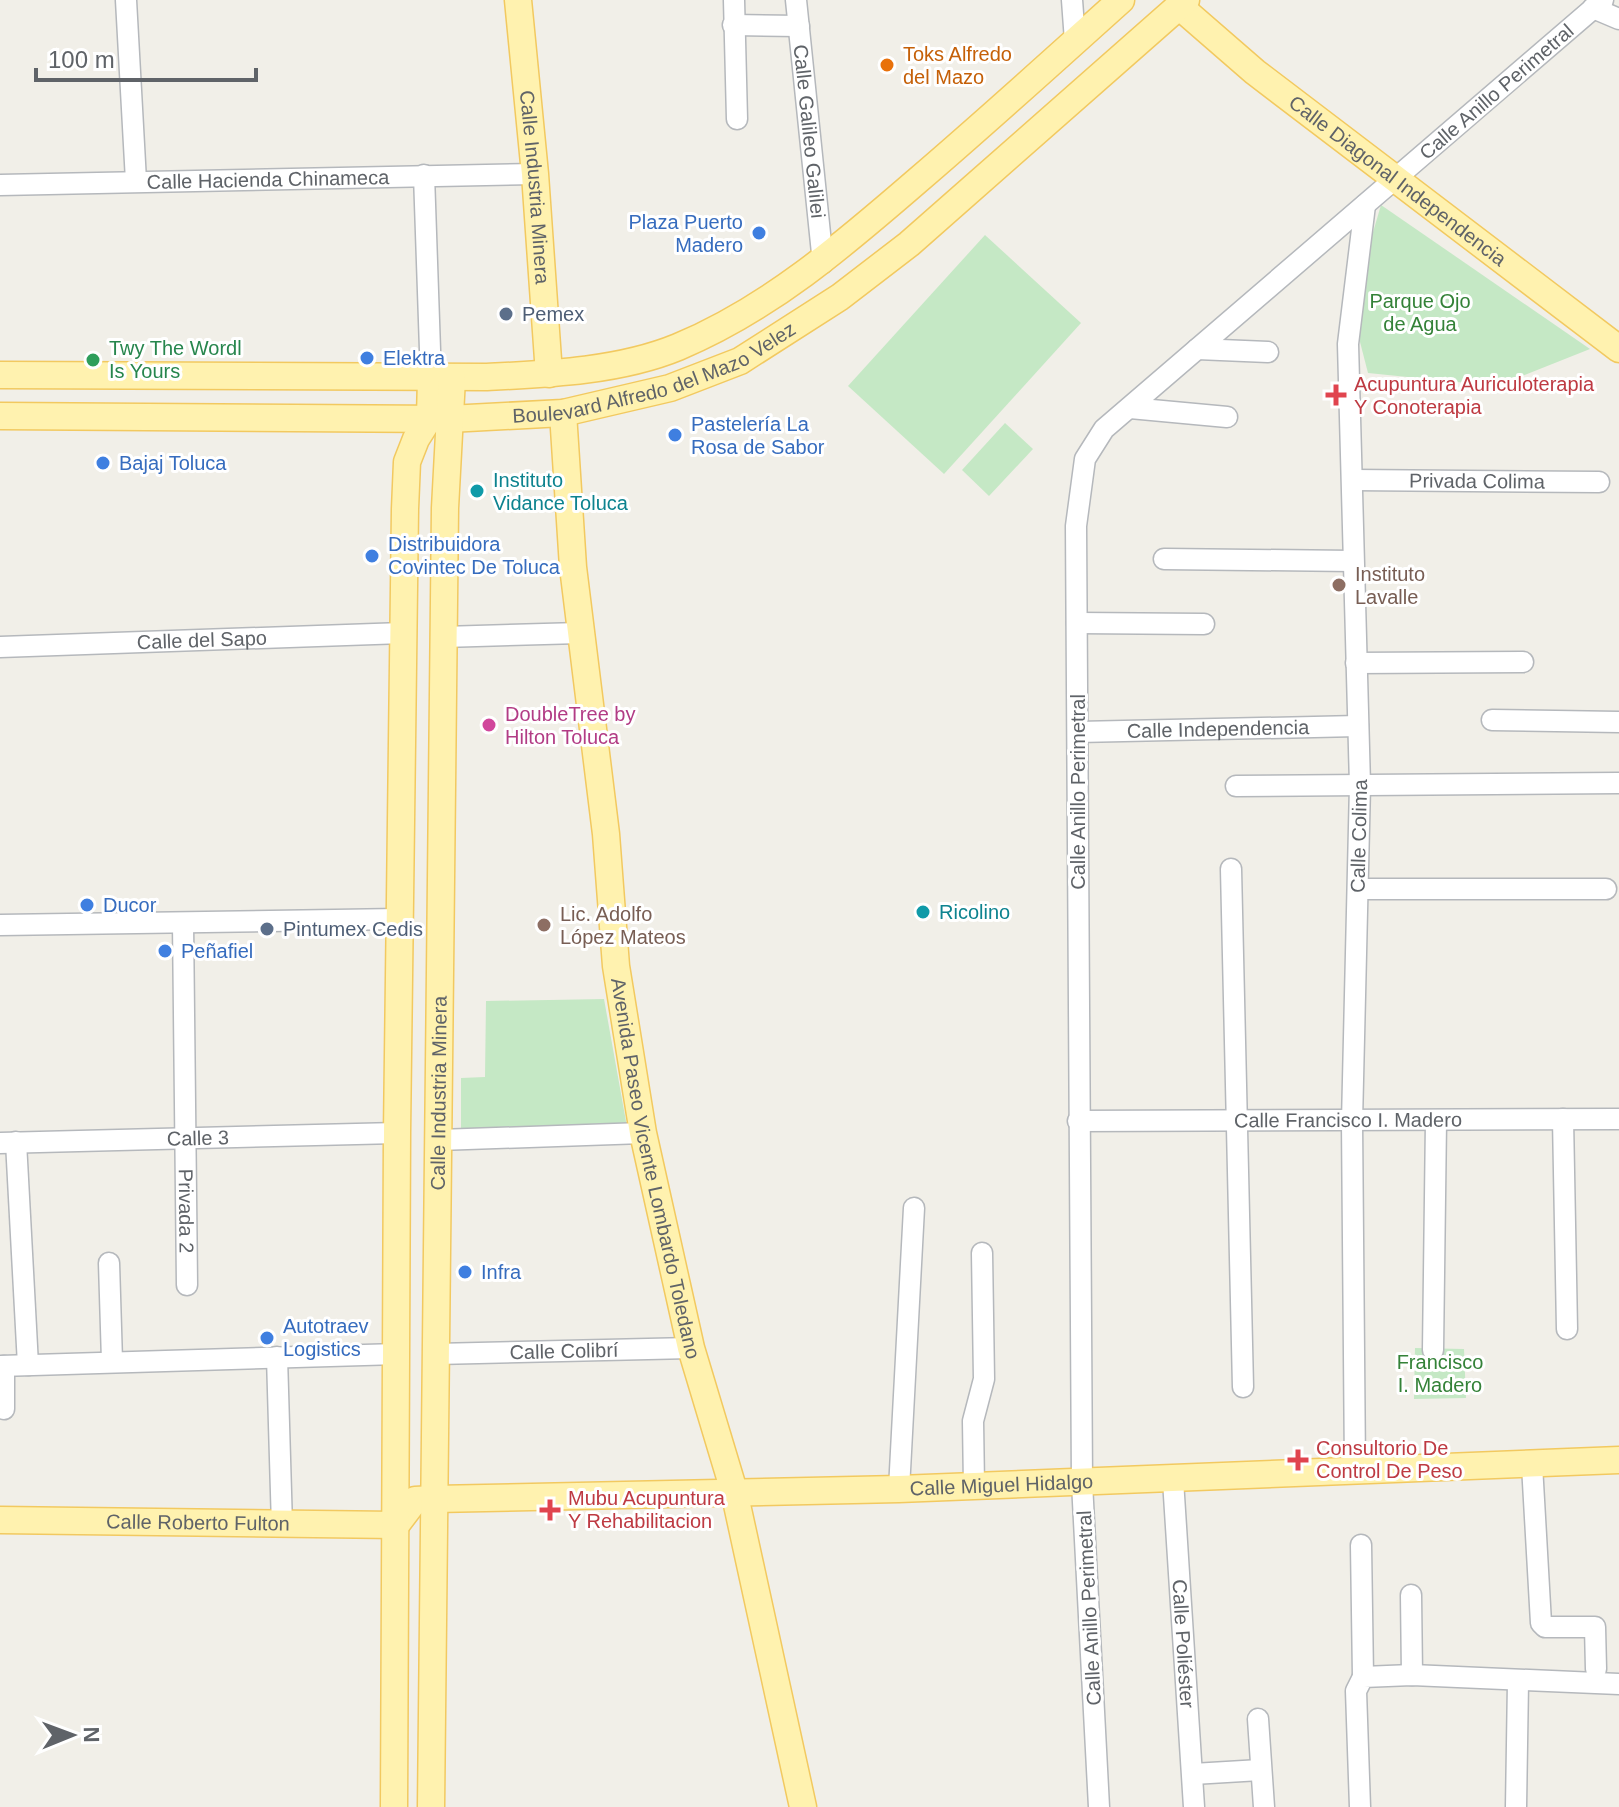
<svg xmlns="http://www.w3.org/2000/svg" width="1619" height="1807" viewBox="0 0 1619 1807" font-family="Arial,sans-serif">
<rect width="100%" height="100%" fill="#f1efe8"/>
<g fill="#c5e8c5">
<polygon points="1381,205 1590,349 1497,386 1368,373 1351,307"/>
<polygon points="985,235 1081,323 944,474 848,386"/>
<polygon points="1005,423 1033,449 989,496 962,470"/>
<polygon points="604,999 627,1127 461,1136 461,1078 485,1077 486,1001"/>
<polygon points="1415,1348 1464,1349 1466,1398 1414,1399"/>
</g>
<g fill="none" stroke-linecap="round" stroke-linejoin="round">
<g stroke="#b5b8bc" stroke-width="23">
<g id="minor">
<polyline points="126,0 136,181"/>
<polyline points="734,0 737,119"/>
<path id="s1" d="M796 0 823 263"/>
<polyline points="1072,0 1075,41"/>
<polyline points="1593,8 1619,19"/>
<polyline points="733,25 799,26"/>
<polyline points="424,175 431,379"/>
<path id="s2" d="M0 185 535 174"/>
<polyline points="1197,349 1268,352"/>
<polyline points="1130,408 1227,417"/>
<path id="s3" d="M1353 480 1599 482"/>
<polyline points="1164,559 1353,561"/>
<polyline points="1077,623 1204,624"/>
<polyline points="443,637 580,633"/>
<path id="s4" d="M0 647 403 633"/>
<polyline points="1356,663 1523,662"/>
<polyline points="1492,720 1619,722"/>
<path id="s5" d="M1078 732 1358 726"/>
<polyline points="1236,786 1619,783"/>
<polyline points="1231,869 1243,1387"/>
<polyline points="1359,889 1606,889"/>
<path id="s6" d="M183 923 187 1285"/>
<polyline points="0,925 399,919"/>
<polyline points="1563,1119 1567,1329"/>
<path id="s7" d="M1078 1121 1619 1119"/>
<polyline points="439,1140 643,1133"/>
<polyline points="16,1142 28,1365"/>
<path id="s8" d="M0 1143 397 1133"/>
<polyline points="109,1263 112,1361"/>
<polyline points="1433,1350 1436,1121"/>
<path id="s9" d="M436 1354 691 1348"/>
<polyline points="277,1357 282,1526"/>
<polyline points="0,1366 398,1354"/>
<polyline points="4,1366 4,1409"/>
<polyline points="1532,1465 1541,1623 1545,1627 1595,1627 1596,1669"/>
<path id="s10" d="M1355 1470 1352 1122 1360 785 1348 344 1365 205"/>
<path id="s11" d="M1173 1480 1194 1807"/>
<polyline points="974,1486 973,1421 984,1379 982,1253"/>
<polyline points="899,1489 914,1208"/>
<polyline points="1361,1545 1363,1677"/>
<polyline points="1411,1595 1412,1675"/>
<polyline points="1258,1719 1264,1807"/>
<polyline points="1193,1774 1260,1770"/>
<path id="s12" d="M1099 1807 1082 1483 1076 526 1085 459 1104 429 1603 0"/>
<polyline points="1360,1807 1356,1691 1363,1677 1412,1675 1619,1684"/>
<polyline points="1516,1807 1518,1682"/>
</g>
</g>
<g stroke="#f2c960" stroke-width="29">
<g id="major">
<path id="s13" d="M518 0 535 174 549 374"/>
<path id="s14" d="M1179 6 1255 72 1619 349"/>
<path d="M0 375 487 377C549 374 620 371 678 347 769 309 843 245 917 181 986 122 1053 61 1121 0"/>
<path id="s15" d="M563 413 573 567 606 834 616 966 643 1133 691 1348 734 1491 803 1807"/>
<path id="s16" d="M0 416 449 419 563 413 670 388 740 361 840 297 909 244 1186 0"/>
<path id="s17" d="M0 1520 396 1525"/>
<path id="s18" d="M396 1525 415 1500 435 1499 899 1489 1619 1460"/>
<polyline points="394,1807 397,1133 405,509 407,462 416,439 430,417 431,379"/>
<path id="s19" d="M431 1807 445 508 452 378"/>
</g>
</g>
<use href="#minor" stroke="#fff" stroke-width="20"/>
<use href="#major" stroke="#fff2af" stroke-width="26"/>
</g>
<circle fill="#e8710a" stroke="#fff" stroke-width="3" cx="887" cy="65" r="8"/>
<g fill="#3f7fe0" stroke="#fff" stroke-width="3">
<circle cx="759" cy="233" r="8"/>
<circle cx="367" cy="358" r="8"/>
<circle cx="675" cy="435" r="8"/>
<circle cx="103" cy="463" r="8"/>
<circle cx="372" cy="556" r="8"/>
<circle cx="87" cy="905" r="8"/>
<circle cx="165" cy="951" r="8"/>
<circle cx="465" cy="1272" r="8"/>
<circle cx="267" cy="1338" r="8"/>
</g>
<g fill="#5c6f8a" stroke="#fff" stroke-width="3">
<circle cx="506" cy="314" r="8"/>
<circle cx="267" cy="929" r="8"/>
</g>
<circle fill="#2e9e5b" stroke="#fff" stroke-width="3" cx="93" cy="360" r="8"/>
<g fill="#e0444e" stroke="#fff" stroke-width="3">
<path d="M1332 383h8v8h8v8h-8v8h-8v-8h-8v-8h8z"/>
<path d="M1294 1448h8v8h8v8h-8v8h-8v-8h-8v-8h8z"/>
<path d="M546 1498h8v8h8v8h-8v8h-8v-8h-8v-8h8z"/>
</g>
<g fill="#0f9aa8" stroke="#fff" stroke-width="3">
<circle cx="477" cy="491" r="8"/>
<circle cx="923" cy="912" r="8"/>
</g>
<g fill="#8d6e63" stroke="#fff" stroke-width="3">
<circle cx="1339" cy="585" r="8"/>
<circle cx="544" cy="925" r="8"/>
</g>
<circle fill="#d1479c" stroke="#fff" stroke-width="3" cx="489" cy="725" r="8"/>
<g text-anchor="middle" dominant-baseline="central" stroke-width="6" stroke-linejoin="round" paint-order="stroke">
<g font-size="20" fill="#c56008" stroke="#fff" text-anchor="start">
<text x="903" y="54">Toks Alfredo<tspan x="903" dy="23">del Mazo</tspan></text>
</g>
<g font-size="20" fill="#5f6368" stroke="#fff">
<text stroke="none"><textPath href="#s12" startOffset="1902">Calle Anillo Perimetral</textPath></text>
<text stroke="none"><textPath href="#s1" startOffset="132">Calle Galileo Galilei</textPath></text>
<text stroke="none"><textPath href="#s2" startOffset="268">Calle Hacienda Chinameca</textPath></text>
<text stroke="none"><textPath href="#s14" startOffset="280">Calle Diagonal Independencia</textPath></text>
<text stroke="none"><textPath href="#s13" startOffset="188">Calle Industria Minera</textPath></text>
<text stroke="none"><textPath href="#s16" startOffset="662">Boulevard Alfredo del Mazo Velez</textPath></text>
<text stroke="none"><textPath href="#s3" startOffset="124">Privada Colima</textPath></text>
<text stroke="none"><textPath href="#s4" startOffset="202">Calle del Sapo</textPath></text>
<text stroke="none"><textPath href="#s5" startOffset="140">Calle Independencia</textPath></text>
<text transform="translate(1078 792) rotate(-90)">Calle Anillo Perimetral</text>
<text stroke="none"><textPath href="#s10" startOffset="634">Calle Colima</textPath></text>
<text stroke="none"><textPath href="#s19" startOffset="714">Calle Industria Minera</textPath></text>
<text stroke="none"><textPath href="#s7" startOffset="270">Calle Francisco I. Madero</textPath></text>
<text stroke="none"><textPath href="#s8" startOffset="198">Calle 3</textPath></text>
<text stroke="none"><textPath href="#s15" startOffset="762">Avenida Paseo Vicente Lombardo Toledano</textPath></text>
<text stroke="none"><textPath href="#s6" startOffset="288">Privada 2</textPath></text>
<text stroke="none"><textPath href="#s9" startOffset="128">Calle Colibrí</textPath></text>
<text stroke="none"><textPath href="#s18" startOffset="618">Calle Miguel Hidalgo</textPath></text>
<text stroke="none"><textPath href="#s17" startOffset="198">Calle Roberto Fulton</textPath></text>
<text transform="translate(1089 1608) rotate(-93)">Calle Anillo Perimetral</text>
<text stroke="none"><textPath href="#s11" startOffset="164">Calle Poliéster</textPath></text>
</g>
<g font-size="20" fill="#366cbe" stroke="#fff" text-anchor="start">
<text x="743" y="222" text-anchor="end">Plaza Puerto<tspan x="743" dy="23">Madero</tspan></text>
<text x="383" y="358">Elektra</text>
<text x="691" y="424">Pastelería La<tspan x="691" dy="23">Rosa de Sabor</tspan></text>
<text x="119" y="463">Bajaj Toluca</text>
<text x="388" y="544">Distribuidora<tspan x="388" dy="23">Covintec De Toluca</tspan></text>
<text x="103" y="905">Ducor</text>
<text x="181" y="951">Peñafiel</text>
<text x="481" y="1272">Infra</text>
<text x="283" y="1326">Autotraev<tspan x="283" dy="23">Logistics</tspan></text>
</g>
<g font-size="20" fill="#348238" stroke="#fff">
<text x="1420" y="301">Parque Ojo<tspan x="1420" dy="23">de Agua</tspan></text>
<text x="1440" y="1362">Francisco<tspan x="1440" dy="23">I. Madero</tspan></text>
</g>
<g font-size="20" fill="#4e5e75" stroke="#fff" text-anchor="start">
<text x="522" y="314">Pemex</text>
<text x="283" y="929">Pintumex Cedis</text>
</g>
<g font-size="20" fill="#27864d" stroke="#fff" text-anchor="start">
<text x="109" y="348">Twy The Wordl<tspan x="109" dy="23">Is Yours</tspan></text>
</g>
<g font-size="20" fill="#be3a42" stroke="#fff" text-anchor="start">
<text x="1354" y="384">Acupuntura Auriculoterapia<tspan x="1354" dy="23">Y Conoterapia</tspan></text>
<text x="1316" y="1448">Consultorio De<tspan x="1316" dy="23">Control De Peso</tspan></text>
<text x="568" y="1498">Mubu Acupuntura<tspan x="568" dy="23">Y Rehabilitacion</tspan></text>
</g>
<g font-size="20" fill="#0d838f" stroke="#fff" text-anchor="start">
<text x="493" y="480">Instituto<tspan x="493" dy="23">Vidance Toluca</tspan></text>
<text x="939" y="912">Ricolino</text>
</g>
<g font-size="20" fill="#785e54" stroke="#fff" text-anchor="start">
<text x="1355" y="574">Instituto<tspan x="1355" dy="23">Lavalle</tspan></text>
<text x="560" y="914">Lic. Adolfo<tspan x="560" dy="23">López Mateos</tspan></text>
</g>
<g font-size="20" fill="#b23c85" stroke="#fff" text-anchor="start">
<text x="505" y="714">DoubleTree by<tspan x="505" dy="23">Hilton Toluca</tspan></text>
</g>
</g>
<g transform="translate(72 1735) rotate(89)" stroke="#ffffff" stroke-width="6" paint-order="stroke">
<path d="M0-6L14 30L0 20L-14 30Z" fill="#5f6368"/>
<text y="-12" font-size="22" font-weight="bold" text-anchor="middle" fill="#5f6368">N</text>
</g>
<path d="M36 68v12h220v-12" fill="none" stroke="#5f6368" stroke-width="4"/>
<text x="48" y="68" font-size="24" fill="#5f6368" stroke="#ffffff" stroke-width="6" paint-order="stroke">100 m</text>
</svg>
